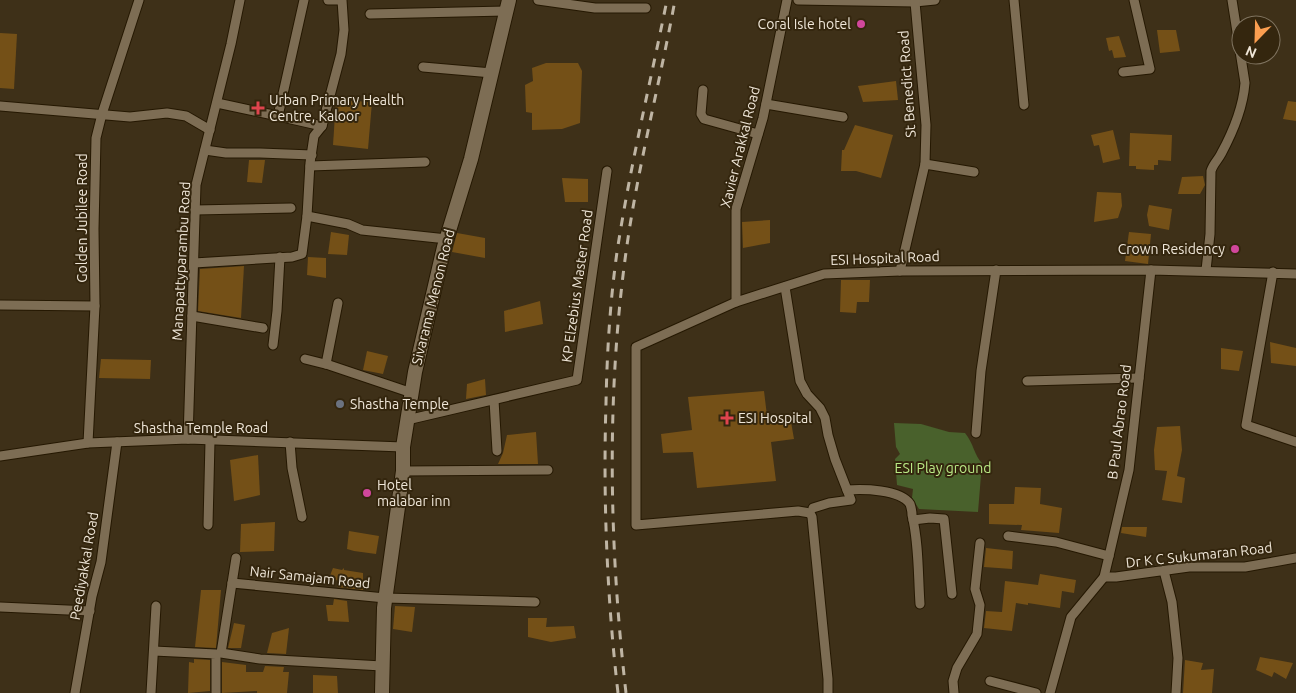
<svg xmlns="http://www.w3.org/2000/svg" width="1296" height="693" viewBox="0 0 1296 693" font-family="Ubuntu,sans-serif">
<rect width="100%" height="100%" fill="#3e3018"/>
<path fill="#49612c" d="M894 423 921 424 949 432 965 433C973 442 975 457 982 463L978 512 919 509 912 498 913 489 897 485 895 459 900 454 896 447Z"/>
<g fill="#745017">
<polygon points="1157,30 1176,30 1180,51 1160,53"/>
<polygon points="0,33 17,34 14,89 0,88"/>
<polygon points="1119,36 1126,57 1114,58 1112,50 1109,51 1106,38"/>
<polygon points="546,63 578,63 582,71 580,123 562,129 532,130 532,113 526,112 525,85 533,81 532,68"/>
<polygon points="896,81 898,100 863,102 858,86"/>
<polygon points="336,100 372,102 368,149 333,145"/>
<polygon points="1288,101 1296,102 1296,121 1283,119"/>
<polygon points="855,125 893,135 881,178 856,171 841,171 842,150 844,150"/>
<polygon points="1113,130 1120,159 1103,163 1099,145 1094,146 1091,135"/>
<polygon points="1130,133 1172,135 1171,161 1158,160 1158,165 1154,165 1154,170 1136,169 1136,166 1129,166"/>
<polygon points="249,160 265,160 262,183 247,182"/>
<polygon points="1203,176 1205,185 1200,194 1178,194 1182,177"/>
<polygon points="562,178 588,179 588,202 565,202"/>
<polygon points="1097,192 1121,193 1122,206 1118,218 1094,222"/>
<polygon points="1149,205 1172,209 1169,230 1149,226 1147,215"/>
<polygon points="770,220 770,243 743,248 742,222"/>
<polygon points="331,232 349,235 347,255 328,254"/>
<polygon points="1129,232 1151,234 1148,264 1125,261"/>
<polygon points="457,233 485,238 485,258 452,252"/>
<polygon points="308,257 326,258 326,278 307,275"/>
<polygon points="244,266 241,318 198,311 200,269"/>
<polygon points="841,280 870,280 869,302 857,302 856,313 840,312"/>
<polygon points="540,301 543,324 505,332 504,311"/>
<polygon points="1270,342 1296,348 1296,366 1271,363"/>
<polygon points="1221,348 1243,351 1239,371 1221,369"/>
<polygon points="367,351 388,356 383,374 363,370"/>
<polygon points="101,359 151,360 150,379 99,378"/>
<polygon points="485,379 486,395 466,399 467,384"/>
<polygon points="764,391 768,424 791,422 794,439 771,442 776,481 697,488 693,452 663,453 661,434 692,430 688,397"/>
<polygon points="1180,426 1182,450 1177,476 1185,478 1182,503 1162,500 1167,471 1155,470 1154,450 1157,427"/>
<polygon points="536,432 538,464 498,464 503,453 507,435"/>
<polygon points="258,455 260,495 234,501 230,460"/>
<polygon points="1015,487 1041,488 1040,504 1062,508 1059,533 1021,530 1022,525 989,524 989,504 1014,504"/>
<polygon points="275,522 274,551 240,552 241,524"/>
<polygon points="1122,527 1147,527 1146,537 1121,533"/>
<polygon points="349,531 379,536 376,554 354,551 347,549"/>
<polygon points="986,548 1013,551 1012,569 984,567"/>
<polygon points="333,568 342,570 344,568 344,570 363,573 363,590 337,587 339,581 329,578"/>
<polygon points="1040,574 1076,580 1074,593 1062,591 1060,608 1028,603 1028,605 1016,603 1012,631 984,628 986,611 1002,612 1005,581 1038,585"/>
<polygon points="201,590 221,590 216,648 195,647"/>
<polygon points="334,599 347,601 349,622 328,621 326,605 333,605"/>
<polygon points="395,606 415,607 412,632 393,629"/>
<polygon points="528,618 547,618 546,627 574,626 576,638 551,642 528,637"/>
<polygon points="234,623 245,625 241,648 228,648"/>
<polygon points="289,628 286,654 267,653 272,633"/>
<polygon points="1260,657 1293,663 1286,679 1274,672 1272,677 1256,670"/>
<polygon points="194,659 210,660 210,691 188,693 189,662 194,663"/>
<polygon points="1185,660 1203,663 1201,670 1214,669 1212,693 1183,693"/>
<polygon points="222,662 246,665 246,672 263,672 265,666 284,667 283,672 289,672 287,693 257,693 257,691 222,693"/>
<polygon points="313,675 337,676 338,693 313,693"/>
</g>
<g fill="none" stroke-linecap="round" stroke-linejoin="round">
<g stroke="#251802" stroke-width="11">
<g id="street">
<polyline points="328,0 340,0"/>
<polyline points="538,0 595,8 646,8"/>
<polyline points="798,0 915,2 935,0"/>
<polyline points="1014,0 1024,105"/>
<polyline points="370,14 506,11"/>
<polyline points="423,67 492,73"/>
<polyline points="1123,72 1150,69 1134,0"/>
<polyline points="703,90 701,114 704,119 758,134"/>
<polyline points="217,103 278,116 304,0"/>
<polyline points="766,104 843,117"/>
<polyline points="0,106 130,117 167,113 186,116 210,130"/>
<polyline points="278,116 322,126 341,54 344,30 342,0"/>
<polyline points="205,150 226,153 260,153 312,155"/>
<polyline points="925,164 974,172"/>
<polyline points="310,166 425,162"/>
<polyline points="195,210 291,208"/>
<polyline points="307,216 348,224 362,230 447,239"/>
<polyline points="194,263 292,257 302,254 307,216 310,163 314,136 322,126"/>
<path d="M1206 270 1210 234 1211 171C1213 164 1218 160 1221 154 1233 132 1243 108 1245 83L1232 0"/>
<polyline points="900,271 925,164 926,125 915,2"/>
<polyline points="1273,272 1246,425 1296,442"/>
<polyline points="785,287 800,381 807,394 820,408 825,418 828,435 835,459 851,500 829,503 813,508"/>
<polyline points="736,302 736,209 763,118 787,0"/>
<polyline points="0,305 95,306"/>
<polyline points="192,316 263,328"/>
<polyline points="273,345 277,311 280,257"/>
<polyline points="305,359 329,365 412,393"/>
<polyline points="326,364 338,303"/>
<polyline points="1027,381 1139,378"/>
<polyline points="494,400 497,451"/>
<polyline points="407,420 577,380 607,171"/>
<polyline points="976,433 981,371 996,270"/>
<polyline points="188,439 196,185 231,44 240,0"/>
<polyline points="290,442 292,468 302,517"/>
<polyline points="88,443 95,306 94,229 96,138 102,114 139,0"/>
<polyline points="0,456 88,443 188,439 403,447"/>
<polyline points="403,471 548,470"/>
<path d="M847 490C863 489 900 489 910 504 911 507 912 512 912 515 919 544 918 575 920 604"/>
<polyline points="913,520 930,518 944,519 952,594"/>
<polyline points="208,525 210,441"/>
<polyline points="1008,536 1056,542 1109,556"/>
<polyline points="236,558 221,653 260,659 382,666"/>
<polyline points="1164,571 1172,602 1178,658 1176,693"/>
<polyline points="1104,577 1116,577 1189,567 1245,567 1296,558"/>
<polyline points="232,583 385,598 535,602"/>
<polyline points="0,607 90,611"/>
<polyline points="154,651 216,654 216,693"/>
<polyline points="990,681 1036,693"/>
<polyline points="75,693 92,596 101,562 117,442"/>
<polyline points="151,693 156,606"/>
<polyline points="828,693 828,679 812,517 810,513 798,511 636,525 636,347 736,302 824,274 900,271 1151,270 1296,274"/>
<polyline points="954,693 953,681 957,668 977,634 980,605 975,589 980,543"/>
<polyline points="1050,693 1071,617 1104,577 1109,556 1129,470 1151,270"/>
</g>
</g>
<g stroke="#251802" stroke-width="16">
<polyline id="secondary" points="382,693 384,608 403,471 403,447 415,372 444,247 471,159 509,0"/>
</g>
<use href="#street" stroke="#7d6d54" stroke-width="9"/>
<use href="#secondary" stroke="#7d6d54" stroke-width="14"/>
<g stroke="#bfb5a4" stroke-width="3" stroke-dasharray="9 9" stroke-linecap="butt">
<path d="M618 693C607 597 603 500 606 403 607 352 610 302 617 252 630 167 650 84 667 0"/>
<path d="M626 693C609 545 606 392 627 245 639 162 660 82 675 0"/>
</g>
</g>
<g fill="#d1479c" stroke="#34260e" stroke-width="2">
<circle cx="861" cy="24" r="5"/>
<circle cx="1235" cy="249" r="5"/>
<circle cx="367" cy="493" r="5"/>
</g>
<g fill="#e0444e" stroke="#34260e" stroke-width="2">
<path d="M255.5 100.5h5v5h5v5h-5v5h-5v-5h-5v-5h5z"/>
<path d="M724.5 410.5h5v5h5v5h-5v5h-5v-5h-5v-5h5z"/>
</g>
<circle fill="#6b7280" stroke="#34260e" stroke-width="2" cx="340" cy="404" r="5"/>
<g text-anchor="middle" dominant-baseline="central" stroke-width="4" stroke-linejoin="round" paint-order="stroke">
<g font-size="14" fill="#efe6d8" stroke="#34260e" text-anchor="start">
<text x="851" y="24" text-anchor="end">Coral Isle hotel</text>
<text x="269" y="100">Urban Primary Health<tspan x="269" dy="16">Centre, Kaloor</tspan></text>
<text x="1225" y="249" text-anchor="end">Crown Residency</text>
<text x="350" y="404">Shastha Temple</text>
<text x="738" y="418">ESI Hospital</text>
<text x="377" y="485">Hotel<tspan x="377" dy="16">malabar inn</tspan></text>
</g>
<g font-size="14" fill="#efe6d8" stroke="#34260e">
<text transform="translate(907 84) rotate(-94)">St Benedict Road</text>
<text transform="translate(740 147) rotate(-76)">Xavier Arakkal Road</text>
<text transform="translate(82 218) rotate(-90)">Golden Jubilee Road</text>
<text transform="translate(885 258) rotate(-2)">ESI Hospital Road</text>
<text transform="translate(181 261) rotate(-87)">Manapattyparambu Road</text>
<text transform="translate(577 286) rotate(-82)">KP Elzebius Master Road</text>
<text transform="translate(433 297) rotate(-76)">Sivarama Menon Road</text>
<text transform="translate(1119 422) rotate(-83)">B Paul Abrao Road</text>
<text x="201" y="428">Shastha Temple Road</text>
<text transform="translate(1199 555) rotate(-6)">Dr K C Sukumaran Road</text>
<text transform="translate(84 566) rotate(-80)">Peediyakkal Road</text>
<text transform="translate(310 577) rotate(6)">Nair Samajam Road</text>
</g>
<g font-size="14" fill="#bae986" stroke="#34260e">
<text x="943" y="468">ESI Play ground</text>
</g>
</g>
<g transform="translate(1256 40) rotate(203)"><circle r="24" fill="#34260e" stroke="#7f735f"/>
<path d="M0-4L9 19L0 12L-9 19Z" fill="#fb9e50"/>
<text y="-8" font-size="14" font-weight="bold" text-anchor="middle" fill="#efe6d8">N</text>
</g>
</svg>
